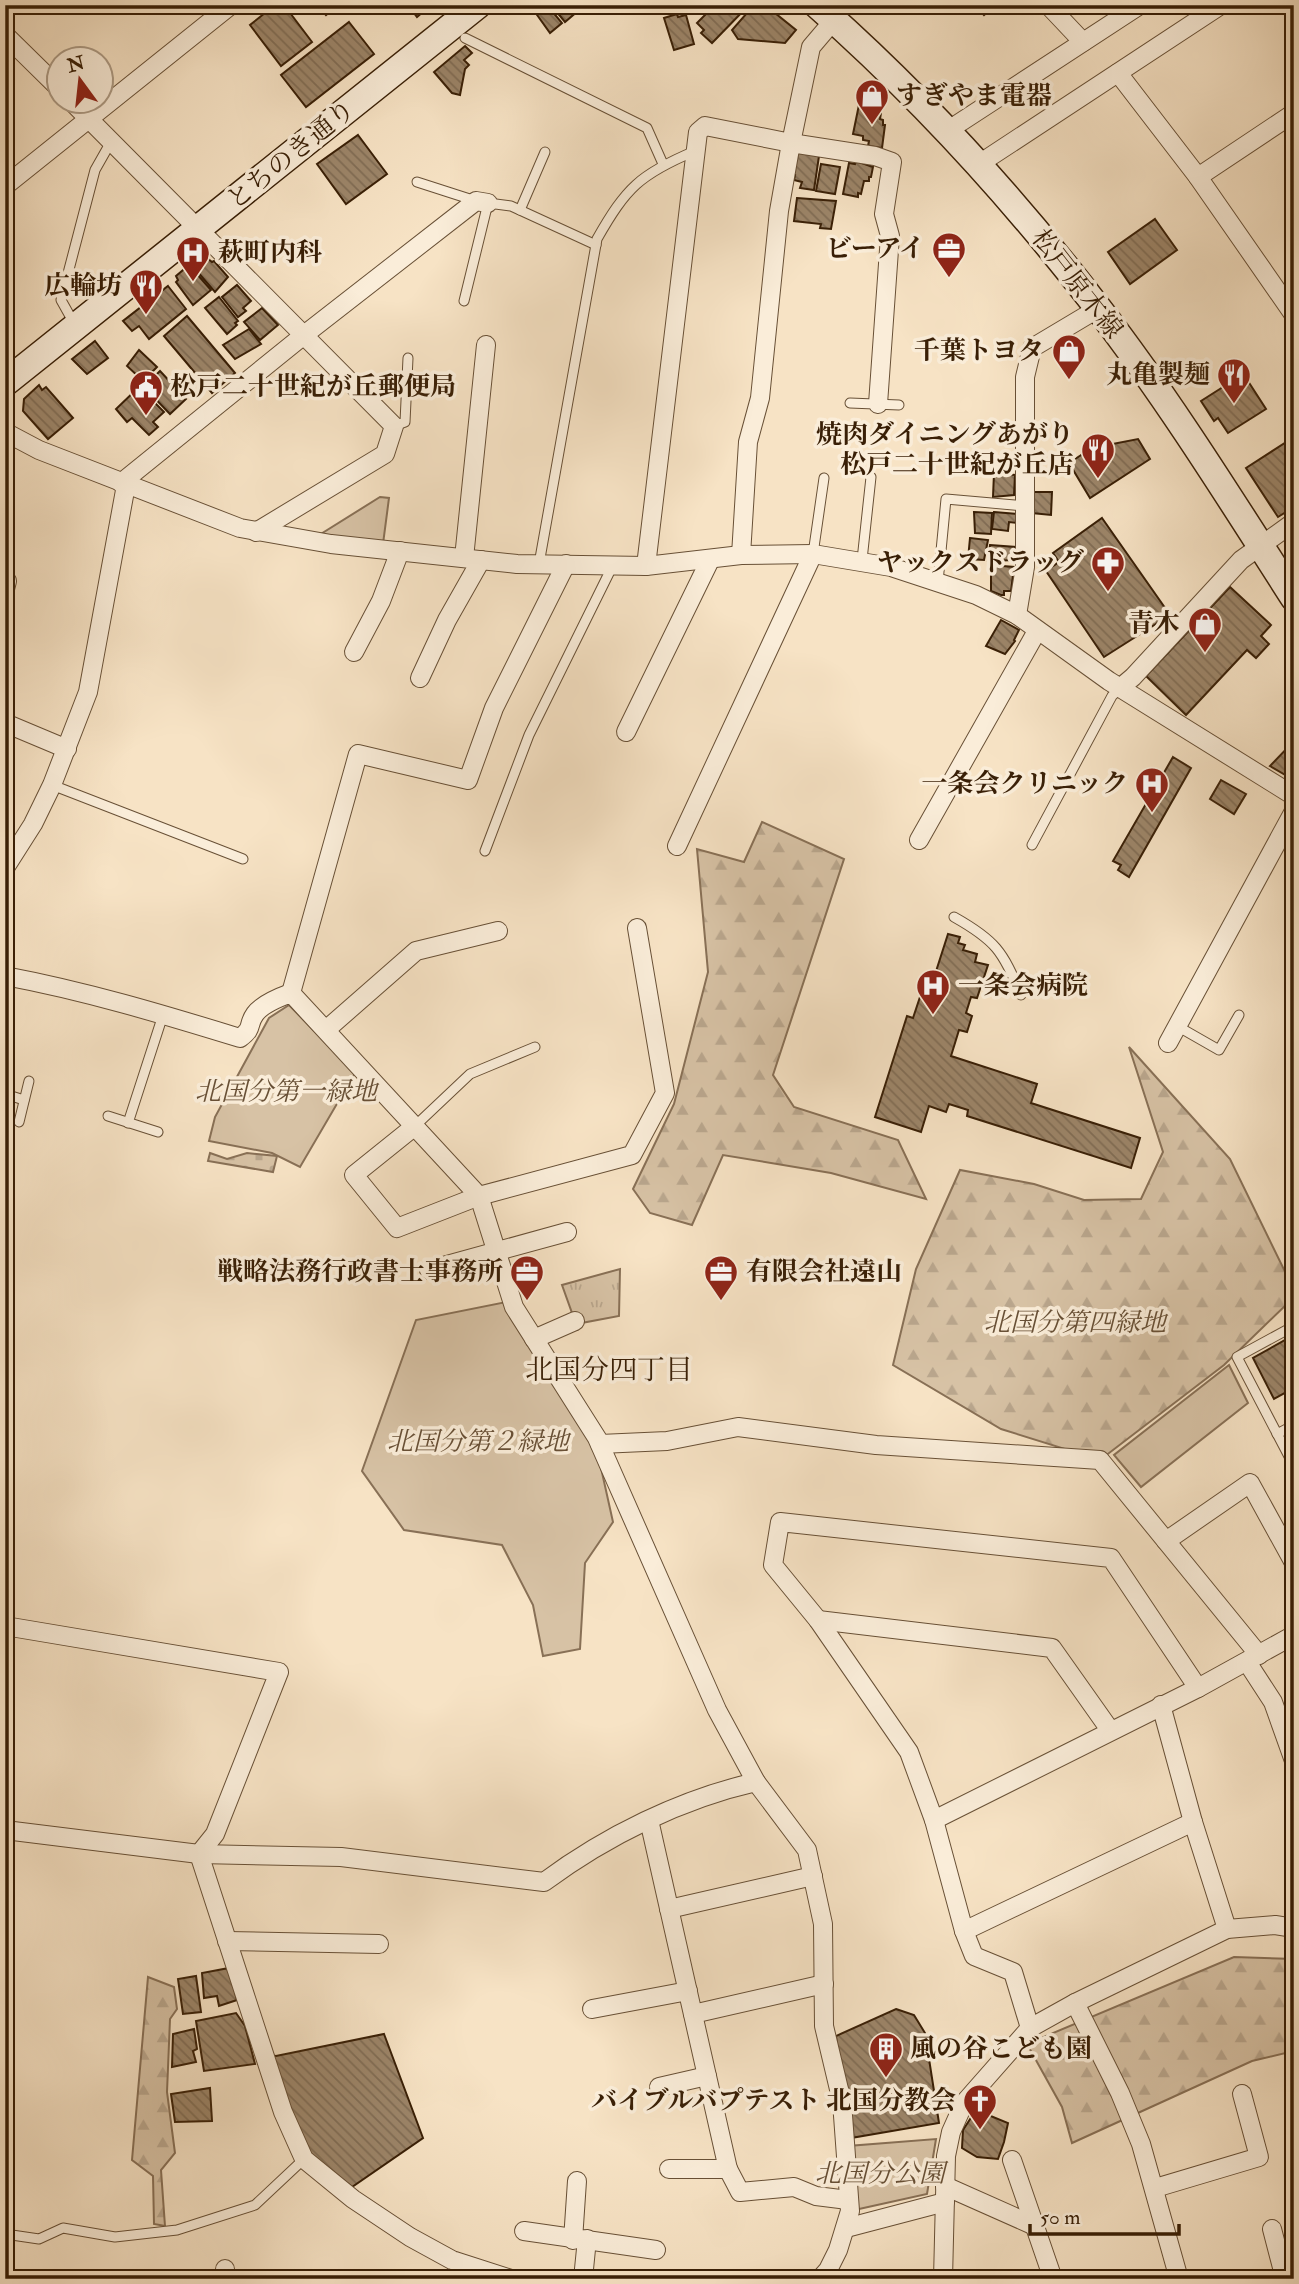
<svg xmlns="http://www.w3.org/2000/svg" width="1299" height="2284" viewBox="0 0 1299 2284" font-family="'IM FELL Double Pica','Noto Serif JP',serif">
<defs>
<pattern id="grass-tufts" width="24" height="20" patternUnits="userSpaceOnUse" patternTransform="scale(1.75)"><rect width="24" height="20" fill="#d7c2a5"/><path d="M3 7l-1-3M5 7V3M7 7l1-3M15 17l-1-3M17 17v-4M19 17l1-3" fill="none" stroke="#b9a68d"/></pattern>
<pattern id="forest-firs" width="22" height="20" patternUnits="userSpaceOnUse" patternTransform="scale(1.75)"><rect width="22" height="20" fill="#d7c2a5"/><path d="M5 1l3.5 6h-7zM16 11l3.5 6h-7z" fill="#b9a68d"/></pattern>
<pattern id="cemetery-stones" width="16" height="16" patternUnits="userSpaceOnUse" patternTransform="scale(1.75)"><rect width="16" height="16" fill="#d7c2a5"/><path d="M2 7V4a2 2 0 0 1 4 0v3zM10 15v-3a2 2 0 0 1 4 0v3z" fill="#b9a68d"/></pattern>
<pattern id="building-back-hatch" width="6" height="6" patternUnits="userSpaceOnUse" patternTransform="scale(1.75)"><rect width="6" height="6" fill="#9c8569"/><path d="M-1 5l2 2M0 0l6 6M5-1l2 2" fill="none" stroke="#806c54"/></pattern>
</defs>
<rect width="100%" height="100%" fill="#f7e3c5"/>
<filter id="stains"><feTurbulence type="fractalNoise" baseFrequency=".00286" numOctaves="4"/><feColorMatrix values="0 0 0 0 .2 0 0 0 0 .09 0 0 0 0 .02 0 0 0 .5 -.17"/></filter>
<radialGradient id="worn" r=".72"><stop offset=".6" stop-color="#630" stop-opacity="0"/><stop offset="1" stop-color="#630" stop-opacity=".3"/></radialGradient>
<polygon fill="url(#grass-tufts)" stroke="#887056" stroke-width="2" points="620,1269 619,1316 576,1324 562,1285"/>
<g fill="url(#forest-firs)" stroke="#887056" stroke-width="2">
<polygon points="762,822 844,859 773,1075 794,1107 898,1140 926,1199 831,1173 723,1155 692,1225 650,1213 633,1189 674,1104 708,972 697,849 744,862"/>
<polygon points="1129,1047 1230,1159 1293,1288 1290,1301 1224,1365 1100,1460 1001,1429 893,1365 916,1269 960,1170 1034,1184 1084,1200 1141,1199 1163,1152"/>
<polygon points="1234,1957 1294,1959 1294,2051 1252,2061 1072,2143 1062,2107 1027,2044"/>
<polygon points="148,1977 174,1987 177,2009 170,2019 167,2092 175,2153 161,2170 165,2226 154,2224 153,2176 132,2160"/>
</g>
<polygon fill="url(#cemetery-stones)" stroke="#887056" stroke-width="2" points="210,1153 227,1159 247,1153 277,1156 273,1172 208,1161"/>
<g fill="#d7c2a5" stroke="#887056" stroke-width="2">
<polygon points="380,497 389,498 383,544 316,537"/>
<polygon points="289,1005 355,1073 300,1167 272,1153 209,1141 215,1117 269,1018"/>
<polygon points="506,1302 597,1450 613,1522 585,1563 580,1649 543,1656 533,1605 502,1545 404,1530 362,1471 416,1320"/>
<polygon points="1229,1365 1248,1403 1141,1487 1114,1455"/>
<polygon points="936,2139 927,2194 850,2211 848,2146"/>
</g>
<g fill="url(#building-back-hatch)" stroke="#391f06" stroke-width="2">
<polygon points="275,5 284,5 312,42 281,66 250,25"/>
<polygon points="317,5 338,5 326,15"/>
<polygon points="408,5 431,5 417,17"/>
<polygon points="530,5 547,5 562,23 550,33"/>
<polygon points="551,5 575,5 579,10 565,22"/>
<polygon points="709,5 748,5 748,6 712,43 701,33 704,30 697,23 706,14 703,11"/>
<polygon points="754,5 765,5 796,30 785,43 738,39 732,30"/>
<polygon points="975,5 996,5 984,15"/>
<polygon points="677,14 678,17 686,15 694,44 674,50 664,18"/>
<polygon points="349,22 374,54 306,107 281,75"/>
<polygon points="465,46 472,53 464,60 469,65 465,69 460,95 452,93 434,72"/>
<polygon points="861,95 881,113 880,119 883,120 883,125 885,125 882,148 868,146 869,141 863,140 863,136 853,134"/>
<polygon points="358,135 387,174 346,204 317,164"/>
<polygon points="799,152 819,156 814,190 800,188 802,182 794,180 795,175 791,174 796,153"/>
<polygon points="856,161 873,167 871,177 869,177 869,181 864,181 861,194 858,193 858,197 843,194 849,163 855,164"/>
<polygon points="821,164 840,167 835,194 816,191"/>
<polygon points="797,198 836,201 831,229 820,228 821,224 794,221"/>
<polygon points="1155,219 1177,250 1130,284 1108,252"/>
<polygon points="207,258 212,262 214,261 228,277 215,292 195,269"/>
<polygon points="189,265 211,290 193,305 176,282 178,280 176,276"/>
<polygon points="237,285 251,301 243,308 246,311 238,317 222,297"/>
<polygon points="168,286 186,309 149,339 139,326 132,331 123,321"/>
<polygon points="219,297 238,321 235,323 237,325 227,334 205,308"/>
<polygon points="262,308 278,325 260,340 244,322"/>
<polygon points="187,316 235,373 212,393 164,336"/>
<polygon points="249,329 261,344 235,359 223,345"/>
<polygon points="95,341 108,358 87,374 72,359"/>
<polygon points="139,350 157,367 146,378 143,375 140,378 127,366"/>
<polygon points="160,371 186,399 170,414 144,387"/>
<polygon points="1246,378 1266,409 1228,433 1218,418 1214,421 1201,401 1234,380 1237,384"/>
<polygon points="39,385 42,390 46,387 73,418 48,439 23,411 24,399"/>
<polygon points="139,387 164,412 153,422 158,427 149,435 132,418 127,422 116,409"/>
<polygon points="1294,437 1294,507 1278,517 1246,468"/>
<polygon points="1138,439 1150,459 1090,498 1069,463 1092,448"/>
<polygon points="994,473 1015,475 1014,495 993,497"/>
<polygon points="1033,492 1052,492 1051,515 1032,513"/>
<polygon points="974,512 992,513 991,534 975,533"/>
<polygon points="994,512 1018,514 1017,523 1009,522 1008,531 992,529"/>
<polygon points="1102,518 1170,615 1104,657 1046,571 1059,562 1053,553"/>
<polygon points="970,538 988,540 984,560 968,559"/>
<polygon points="990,545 1016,547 1015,560 988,561"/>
<polygon points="991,565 1014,567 1011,591 1004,591 1004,595 1001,595 991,591"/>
<polygon points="1230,587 1271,625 1261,636 1269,644 1256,658 1247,650 1186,715 1146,676"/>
<polygon points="1001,620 1019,630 1014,640 1015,641 1005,654 986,646"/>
<polygon points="1294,741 1294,780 1270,766"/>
<polygon points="1173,757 1191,768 1129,877 1118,870 1121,865 1113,861"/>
<polygon points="1221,780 1246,794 1234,814 1210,799"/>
<polygon points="948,934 960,937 958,943 965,945 963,950 977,954 975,962 988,965 977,998 971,997 966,1013 972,1016 967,1032 959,1030 951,1056 1037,1084 1031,1103 1140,1138 1131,1168 967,1116 968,1110 949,1104 946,1112 929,1106 921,1132 875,1117 907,1016 913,1018 923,988 930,990"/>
<polygon points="1294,1335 1294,1388 1274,1399 1253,1358"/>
<polygon points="229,1968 237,2000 219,2006 217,1996 204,1998 202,1973"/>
<polygon points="196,1976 201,2012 183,2014 178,1979"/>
<polygon points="896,2009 914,2015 925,2033 939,2123 845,2139 836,2036"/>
<polygon points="236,2013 245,2026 255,2064 204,2071 196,2021"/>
<polygon points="194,2029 197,2049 193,2051 196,2062 172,2067 173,2034"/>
<polygon points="384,2034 423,2138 352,2187 311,2155 285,2103 269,2055 276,2056"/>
<polygon points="210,2088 212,2121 175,2122 171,2094"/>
<polygon points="976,2110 1008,2123 1004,2142 998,2159 977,2157 962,2148 963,2130"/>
</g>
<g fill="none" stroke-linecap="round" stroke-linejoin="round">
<g stroke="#685036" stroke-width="11">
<g id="lane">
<polyline points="465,38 647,128 663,164"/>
<polyline points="417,182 476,201"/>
<polyline points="520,210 545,152"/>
<polyline points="464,301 488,203 511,206 596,245"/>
<polyline points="75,325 61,300 95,170 112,140"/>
<polyline points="850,403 899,405"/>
<polyline points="394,426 405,422 408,358"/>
<polyline points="813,554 824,478"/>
<polyline points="862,560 871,477"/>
<path d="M539 564 597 239C626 188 640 174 695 151"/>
<polyline points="938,582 946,499 1025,506"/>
<polyline points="52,785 243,859"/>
<polyline points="1032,845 1112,696 1120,688"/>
<polyline points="485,851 529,735 613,565"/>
<path d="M954 917C995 940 1003 951 1021 995"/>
<polyline points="1177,1026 1219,1050 1239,1015"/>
<polyline points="5,1094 24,1100"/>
<polyline points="108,1116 158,1132"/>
<polyline points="19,1122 29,1081"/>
<polyline points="128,1123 163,1015"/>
<polyline points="415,1126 470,1074 535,1047"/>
<polyline points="1294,1326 1237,1357 1294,1466"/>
<polyline points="1277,1434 1294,1425"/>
<polyline points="5,2234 39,2239 63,2228 115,2237 177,2230 255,2205 304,2159"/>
</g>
</g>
<g stroke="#685036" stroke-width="20">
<g id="street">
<polyline points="1048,5 1083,42"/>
<polyline points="5,9 10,5"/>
<polyline points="5,35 60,89"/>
<polyline points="1118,73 1198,177"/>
<polyline points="72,102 394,426 385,454 256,532"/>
<polyline points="1294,113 1198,177 1294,315"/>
<polyline points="947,131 1140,5"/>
<polyline points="979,164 1221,5"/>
<polyline points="5,186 231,5"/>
<polyline points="5,432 39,450 240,528 331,544 517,564 646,566 741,555 813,554 891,567 976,595 1017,615 1109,681 1294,796"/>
<polyline points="121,483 304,335 476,201 488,203"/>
<polyline points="741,555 748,442 760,398 779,211 791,143 875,156 892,162 884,214 890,236 878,404"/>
<polyline points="464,558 486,345"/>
<polyline points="646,566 698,132 705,126 791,143 811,47 834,20"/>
<polyline points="5,589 7,581"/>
<polyline points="1017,615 1025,567 1025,377 1032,348 1099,308"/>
<polyline points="354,652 381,601 400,551"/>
<polyline points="420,678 447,620 481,560"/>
<polyline points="1120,688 1133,677 1241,560 1294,522"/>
<polyline points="5,723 67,749"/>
<polyline points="626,732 710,560"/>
<polyline points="919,840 1037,631"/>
<polyline points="677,846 813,554"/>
<polyline points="5,868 33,824 52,785 88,692 126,485"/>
<path d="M5 976C85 991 162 1014 240 1038 254 1028 247 1025 255 1014 262 1004 280 997 291 993L479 1196 514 1307 597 1438 717 1710 756 1782 807 1850 823 1924 824 2026 842 2102 850 2211 838 2250 828 2270 820 2279"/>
<polyline points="291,993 358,754 468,780 494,708 566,564"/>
<polyline points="327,1029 416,951 498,931"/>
<polyline points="1168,1043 1294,811"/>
<polyline points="415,1126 354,1175 397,1228 479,1196 632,1155 665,1093 637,928"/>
<polyline points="429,1270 567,1232"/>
<polyline points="534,1339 575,1321"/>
<polyline points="600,1444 667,1441 738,1427 876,1445 1100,1460 1259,1655"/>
<polyline points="1166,1541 1250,1483 1294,1563"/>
<polyline points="818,1620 1052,1648 1110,1730"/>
<polyline points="5,1626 279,1672 215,1834 199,1854"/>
<polyline points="1247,1662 1273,1702 1294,1761"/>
<polyline points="1161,1705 1193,1822 1227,1929"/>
<polyline points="649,1820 728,2169 669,2169"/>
<polyline points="934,1820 1198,1688 1294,1635"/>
<path d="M5 1830 199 1854 341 1857 544 1882C606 1836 681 1799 756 1782"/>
<polyline points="199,1854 283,2112 304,2159 353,2199 410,2237 452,2260 511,2279"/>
<polyline points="669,1909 813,1876"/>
<polyline points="964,1931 1193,1822"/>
<polyline points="227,1941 379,1944"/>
<polyline points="1075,2003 1120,2093 1141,2144 1179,2279"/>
<polyline points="592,2009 688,1991"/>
<polyline points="693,2014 824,1984"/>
<polyline points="1030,2028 1013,1972 974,1956 964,1931 934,1820 909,1752 818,1620 773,1565 780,1522 1111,1558 1198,1688"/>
<polyline points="659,2087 707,2076"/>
<polyline points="1012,2160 1053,2279"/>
<polyline points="728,2169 740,2192 794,2187 816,2196 848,2200"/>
<polyline points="945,2186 1035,2226"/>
<polyline points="1155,2188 1259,2157 1242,2094"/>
<polyline points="846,2228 945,2202"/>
<polyline points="1272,2229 1285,2279"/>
<polyline points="524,2231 656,2250"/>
<polyline points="573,2240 577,2181"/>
<polyline points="225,2279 225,2269"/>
<polyline points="583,2279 587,2239"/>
<polyline points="943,2279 946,2156 951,2132 964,2103 1030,2028 1075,2003 1227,1929 1275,1925 1294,1928"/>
</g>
</g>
<g stroke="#391f06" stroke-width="29">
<g id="secondary">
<path d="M817 5C920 96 1014 199 1098 308 1169 400 1231 500 1294 598"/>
<polyline points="5,383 478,5"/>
</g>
</g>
<use href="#lane" stroke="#faedd9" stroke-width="9"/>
<use href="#street" stroke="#faedd9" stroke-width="18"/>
<use href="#secondary" stroke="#faedd9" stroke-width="26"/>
</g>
<defs>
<g id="shop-pin" transform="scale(1.75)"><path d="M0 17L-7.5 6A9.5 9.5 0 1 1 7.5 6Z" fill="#8f2418" stroke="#faedd9"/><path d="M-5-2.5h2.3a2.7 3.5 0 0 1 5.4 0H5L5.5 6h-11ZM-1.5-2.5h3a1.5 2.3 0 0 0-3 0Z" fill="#fff"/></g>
<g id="office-pin" transform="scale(1.75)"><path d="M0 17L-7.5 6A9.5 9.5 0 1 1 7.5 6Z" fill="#8f2418" stroke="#faedd9"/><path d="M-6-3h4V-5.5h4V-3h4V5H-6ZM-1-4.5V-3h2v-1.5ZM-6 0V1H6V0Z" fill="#fff"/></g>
<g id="hospital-pin" transform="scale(1.75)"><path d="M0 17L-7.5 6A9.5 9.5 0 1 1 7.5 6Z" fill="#8f2418" stroke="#faedd9"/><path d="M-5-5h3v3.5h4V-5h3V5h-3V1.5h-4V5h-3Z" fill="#fff"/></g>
<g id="restaurant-pin" transform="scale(1.75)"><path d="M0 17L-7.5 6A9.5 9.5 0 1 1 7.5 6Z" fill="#8f2418" stroke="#faedd9"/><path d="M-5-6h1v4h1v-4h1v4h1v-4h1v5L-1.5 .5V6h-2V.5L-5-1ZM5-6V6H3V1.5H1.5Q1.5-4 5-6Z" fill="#fff"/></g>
<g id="civic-pin" transform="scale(1.75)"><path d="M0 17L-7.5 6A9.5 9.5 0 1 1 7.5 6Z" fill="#8f2418" stroke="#faedd9"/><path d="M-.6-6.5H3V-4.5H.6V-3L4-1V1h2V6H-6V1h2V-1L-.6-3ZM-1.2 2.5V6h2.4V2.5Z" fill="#fff"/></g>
<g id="pharmacy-pin" transform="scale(1.75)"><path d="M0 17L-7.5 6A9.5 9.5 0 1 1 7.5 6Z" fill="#8f2418" stroke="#faedd9"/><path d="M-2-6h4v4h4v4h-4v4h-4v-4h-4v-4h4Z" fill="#fff"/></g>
<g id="building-pin" transform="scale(1.75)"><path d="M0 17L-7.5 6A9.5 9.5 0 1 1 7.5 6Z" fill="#8f2418" stroke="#faedd9"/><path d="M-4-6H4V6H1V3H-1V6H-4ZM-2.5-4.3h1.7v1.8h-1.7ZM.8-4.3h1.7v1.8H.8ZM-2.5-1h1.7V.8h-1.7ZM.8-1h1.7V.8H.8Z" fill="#fff"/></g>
<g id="church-pin" transform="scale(1.75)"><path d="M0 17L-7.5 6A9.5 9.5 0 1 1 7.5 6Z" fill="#8f2418" stroke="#faedd9"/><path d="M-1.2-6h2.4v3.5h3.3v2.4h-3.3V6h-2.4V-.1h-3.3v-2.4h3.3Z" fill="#fff"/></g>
</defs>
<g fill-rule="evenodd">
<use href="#shop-pin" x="872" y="96"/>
<use href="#office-pin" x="949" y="249"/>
<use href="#hospital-pin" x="193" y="253"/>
<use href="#restaurant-pin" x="146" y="286"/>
<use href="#shop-pin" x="1069" y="351"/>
<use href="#restaurant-pin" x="1234" y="375"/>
<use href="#civic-pin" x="146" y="387"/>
<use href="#restaurant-pin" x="1098" y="450"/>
<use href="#pharmacy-pin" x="1108" y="563"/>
<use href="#shop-pin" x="1205" y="624"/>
<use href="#hospital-pin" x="1152" y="784"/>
<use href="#hospital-pin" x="933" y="986"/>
<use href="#office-pin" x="527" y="1272"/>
<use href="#office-pin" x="721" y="1272"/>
<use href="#building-pin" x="886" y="2049"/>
<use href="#church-pin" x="980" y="2101"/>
</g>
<g text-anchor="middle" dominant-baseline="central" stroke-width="7" stroke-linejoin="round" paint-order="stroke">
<g font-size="26" font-weight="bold" fill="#391f06" stroke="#faedd9" text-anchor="end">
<text x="896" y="96" text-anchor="start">すぎやま電器</text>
<text x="925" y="249">ビーアイ</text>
<text x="218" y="253" text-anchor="start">萩町内科</text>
<text x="122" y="286">広輪坊</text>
<text x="1044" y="351">千葉トヨタ</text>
<text x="1210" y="375">丸亀製麺</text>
<text x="170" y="387" text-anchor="start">松戸二十世紀が丘郵便局</text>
<text x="1074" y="435">焼肉ダイニングあがり<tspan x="1074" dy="30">松戸二十世紀が丘店</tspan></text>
<text x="1084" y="563">ヤックスドラッグ</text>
<text x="1180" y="624">青木</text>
<text x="1128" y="784">一条会クリニック</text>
<text x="958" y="986" text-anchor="start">一条会病院</text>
<text x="503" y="1272">戦略法務行政書士事務所</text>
<text x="746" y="1272" text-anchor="start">有限会社遠山</text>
<text x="910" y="2049" text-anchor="start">風の谷こども園</text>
<text x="956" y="2101">バイブルバプテスト 北国分教会</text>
</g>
<g font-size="26" fill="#391f06" stroke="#faedd9">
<text transform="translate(291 155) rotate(-39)">とちのき通り</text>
<text transform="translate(1077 284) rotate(52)">松戸原木線</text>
</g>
<g font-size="26" font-style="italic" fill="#685036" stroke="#faedd9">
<text x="286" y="1092">北国分第一緑地</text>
<text x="1075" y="1323">北国分第四緑地</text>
<text x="478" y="1442">北国分第２緑地</text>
<text x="880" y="2174">北国分公園</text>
</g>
<g font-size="28" fill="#391f06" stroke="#faedd9">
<text x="609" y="1370">北国分四丁目</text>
</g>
</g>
<rect width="1299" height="2284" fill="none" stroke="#f7e3c5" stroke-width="28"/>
<rect x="7" y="7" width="1285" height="2270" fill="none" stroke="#391f06" stroke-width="3.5"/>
<rect x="14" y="14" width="1271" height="2256" fill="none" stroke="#391f06" stroke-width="2"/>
<g transform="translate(80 80) rotate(345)"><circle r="33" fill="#faedd9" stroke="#ad9b85" stroke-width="2"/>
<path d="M0-5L12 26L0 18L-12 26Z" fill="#8f2418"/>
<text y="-10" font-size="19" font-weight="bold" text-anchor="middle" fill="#391f06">N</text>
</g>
<path d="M1030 2224v10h149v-10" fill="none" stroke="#391f06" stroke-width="3.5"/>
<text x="1040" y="2224" font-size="21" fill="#391f06" stroke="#faedd9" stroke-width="5" paint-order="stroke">50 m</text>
<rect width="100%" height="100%" filter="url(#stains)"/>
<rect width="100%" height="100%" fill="url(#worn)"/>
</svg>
